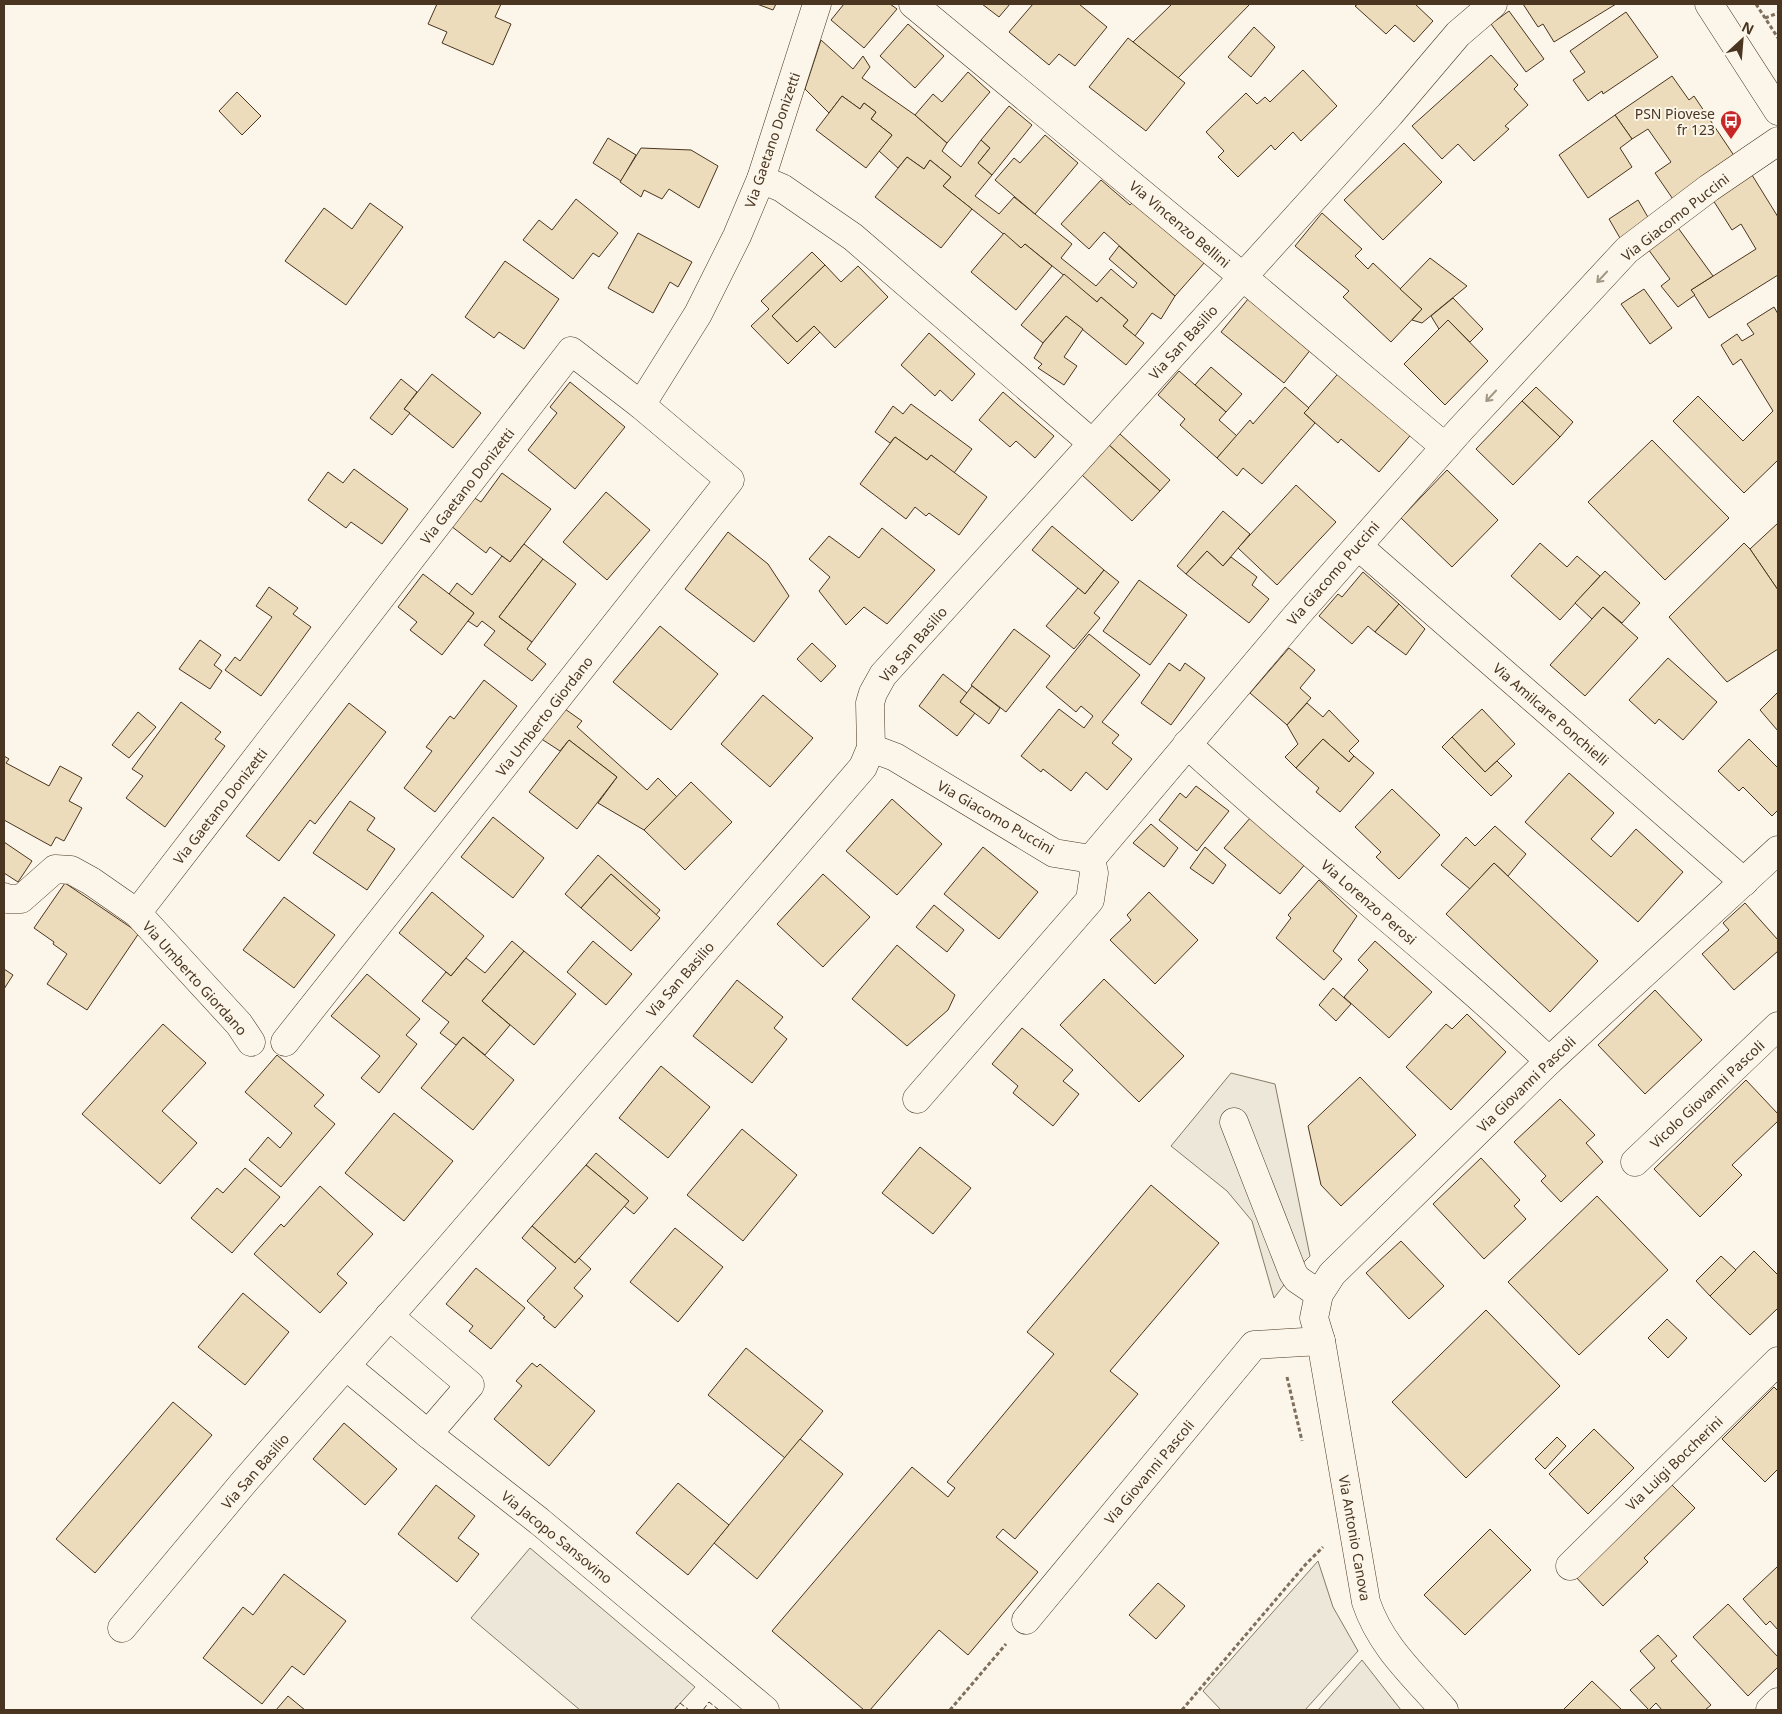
<svg xmlns="http://www.w3.org/2000/svg" width="1782" height="1714" viewBox="0 0 1782 1714" font-family="'Noto Sans',sans-serif">
<rect width="100%" height="100%" fill="#fbf6e9"/>
<g fill="#ede7d9" stroke="#887966">
<polygon points="1231,1073 1275,1084 1310,1256 1293,1273 1274,1298 1252,1221 1227,1191 1171,1146"/>
<polygon points="530,1548 695,1687 674,1710 580,1710 471,1618"/>
<polygon points="1318,1561 1333,1607 1358,1651 1305,1710 1221,1710 1203,1691"/>
<polygon points="1362,1660 1401,1710 1318,1710"/>
</g>
<g fill="#ecdcbc" stroke="#4a3520">
<polygon points="437,4 501,4 495,17 511,24 493,65 442,43 447,32 428,24"/>
<polygon points="757,4 776,4 773,10"/>
<polygon points="844,4 890,4 897,9 864,48 831,20"/>
<polygon points="982,4 1010,4 999,17"/>
<polygon points="1033,4 1079,4 1107,27 1075,66 1059,54 1049,65 1009,32"/>
<polygon points="1172,4 1250,4 1178,78 1133,42"/>
<polygon points="1358,4 1415,4 1433,21 1414,42 1395,25 1386,34 1355,6"/>
<polygon points="1523,4 1616,4 1554,42 1543,24 1538,27"/>
<polygon points="1509,11 1544,59 1526,72 1491,24"/>
<polygon points="1626,12 1658,57 1603,94 1602,91 1588,101 1573,80 1585,72 1570,51"/>
<polygon points="908,24 944,56 915,88 880,56"/>
<polygon points="1254,27 1275,47 1251,77 1228,57"/>
<polygon points="1128,38 1185,83 1146,131 1089,87"/>
<polygon points="821,40 853,69 863,56 870,67 862,78 915,115 947,143 942,151 961,167 981,140 990,148 978,163 992,175 975,196 999,214 1014,197 1072,244 1061,258 1096,286 1111,269 1133,288 1137,283 1109,259 1119,246 1175,296 1161,319 1152,313 1135,336 1123,326 1128,320 1101,297 1097,302 1025,244 1021,248 943,186 951,177 930,160 924,169 907,157 898,168 879,151 892,135 871,119 876,112 864,103 860,109 842,96 829,113 805,89"/>
<polygon points="1491,55 1518,85 1514,89 1528,105 1505,126 1509,129 1474,161 1458,144 1442,159 1412,126"/>
<polygon points="1303,70 1337,106 1301,141 1293,132 1275,150 1271,145 1238,177 1218,157 1224,151 1206,132 1246,93 1257,104 1265,97 1270,102"/>
<polygon points="968,72 990,92 947,143 915,115 933,94 942,102"/>
<polygon points="1672,76 1689,100 1694,96 1739,163 1677,205 1655,173 1671,162 1648,129 1632,139 1615,115"/>
<polygon points="237,92 261,116 242,135 219,111"/>
<polygon points="842,96 860,109 864,103 876,112 871,119 892,135 866,168 816,130"/>
<polygon points="1009,106 1032,125 992,175 978,163 990,148 981,140"/>
<polygon points="1615,115 1632,139 1620,148 1632,167 1588,198 1559,155"/>
<polygon points="1045,135 1078,163 1035,214 995,180 1014,158 1020,163"/>
<polygon points="608,138 636,155 621,181 593,163"/>
<polygon points="1404,143 1442,182 1383,240 1344,200"/>
<polygon points="641,148 691,150 718,166 699,208 669,189 662,199 644,190 641,197 620,182"/>
<polygon points="907,157 924,169 930,160 951,177 943,186 972,209 941,248 875,197"/>
<polygon points="1752,175 1778,217 1778,275 1709,318 1691,290 1756,249 1741,224 1732,230 1713,200"/>
<polygon points="1101,180 1130,205 1135,200 1205,262 1175,296 1104,232 1089,249 1061,224"/>
<polygon points="576,199 618,233 599,257 593,253 573,279 523,240 539,220 552,230"/>
<polygon points="1638,200 1649,219 1620,238 1609,219"/>
<polygon points="370,203 403,227 346,305 285,261 324,208 352,229"/>
<polygon points="1322,213 1362,249 1355,256 1368,269 1373,263 1422,309 1391,342 1343,297 1349,291 1295,246"/>
<polygon points="1676,225 1713,276 1691,290 1695,295 1678,307 1661,286 1670,279 1648,249"/>
<polygon points="638,233 692,262 678,287 670,282 653,313 608,288"/>
<polygon points="1004,233 1021,248 1025,244 1052,266 1016,310 971,272"/>
<polygon points="812,252 825,265 772,316 797,342 814,326 820,332 788,364 751,326 769,309 761,301"/>
<polygon points="1430,258 1467,286 1422,323 1412,320 1422,309 1400,289"/>
<polygon points="505,261 559,299 524,349 499,332 494,338 465,317"/>
<polygon points="825,265 841,282 858,266 888,297 835,348 814,326 797,342 772,316"/>
<polygon points="1064,274 1097,302 1101,297 1128,320 1123,326 1144,343 1126,365 1066,316 1043,343 1021,325"/>
<polygon points="1644,289 1672,328 1650,344 1621,304"/>
<polygon points="1253,293 1316,343 1284,383 1221,332"/>
<polygon points="1453,298 1483,329 1470,342 1448,320 1439,329 1431,316"/>
<polygon points="1774,307 1778,314 1778,460 1744,493 1673,421 1698,396 1743,441 1773,411 1741,359 1733,365 1721,345 1737,334 1742,341 1754,334 1747,324"/>
<polygon points="1066,316 1083,329 1064,357 1077,366 1064,385 1038,368 1042,364 1034,358 1043,343"/>
<polygon points="1448,320 1488,361 1445,405 1404,364"/>
<polygon points="929,333 975,374 952,401 940,390 935,396 901,365"/>
<polygon points="1211,367 1242,394 1226,412 1195,385"/>
<polygon points="1342,369 1414,431 1379,472 1341,439 1338,443 1304,413"/>
<polygon points="1179,371 1226,412 1219,420 1237,436 1217,458 1180,425 1185,419 1158,395"/>
<polygon points="432,374 481,413 453,448 404,409"/>
<polygon points="401,379 417,392 404,409 410,413 392,435 370,418"/>
<polygon points="570,382 625,427 575,489 528,450 557,413 550,407"/>
<polygon points="1285,387 1309,408 1304,413 1315,423 1262,484 1243,468 1237,476 1217,458 1250,420 1253,424"/>
<polygon points="1536,387 1573,422 1560,437 1522,401"/>
<polygon points="1003,392 1054,436 1035,458 1016,441 1010,447 979,420"/>
<polygon points="1522,401 1560,437 1513,485 1476,449"/>
<polygon points="911,404 972,449 954,473 931,455 927,460 895,437 890,443 875,432 893,406 903,414"/>
<polygon points="1120,434 1170,480 1160,491 1109,445"/>
<polygon points="895,437 927,460 931,455 987,497 959,535 929,513 926,516 915,507 906,519 860,484"/>
<polygon points="1652,440 1729,518 1665,580 1588,502"/>
<polygon points="1109,445 1160,491 1132,521 1082,475"/>
<polygon points="354,469 408,509 382,544 351,522 346,528 308,500 328,472 343,483"/>
<polygon points="1447,470 1498,520 1452,567 1401,518"/>
<polygon points="502,473 551,509 510,562 490,547 486,553 451,526 473,497 481,502"/>
<polygon points="1296,485 1336,522 1277,585 1238,548"/>
<polygon points="606,492 650,530 607,580 563,542"/>
<polygon points="1223,511 1250,534 1223,566 1207,551 1186,574 1177,566"/>
<polygon points="1778,523 1778,590 1750,549"/>
<polygon points="1052,526 1104,570 1085,594 1032,550"/>
<polygon points="882,528 935,570 887,624 864,607 846,625 819,591 830,577 809,559 829,536 859,558"/>
<polygon points="728,532 768,564 789,596 754,642 685,589"/>
<polygon points="1540,543 1567,567 1577,556 1600,576 1560,620 1511,576"/>
<polygon points="1744,543 1750,549 1778,590 1778,649 1727,682 1669,617"/>
<polygon points="524,544 543,559 499,617 532,642 527,649 546,664 532,681 484,645 495,631 482,621 477,627 468,621 474,613 449,594 457,583 472,595 502,556 510,562"/>
<polygon points="1207,551 1223,566 1231,557 1257,577 1252,585 1269,599 1249,623 1186,574"/>
<polygon points="543,559 576,584 532,642 499,617"/>
<polygon points="1104,570 1119,582 1094,613 1100,618 1074,649 1046,626 1078,588 1085,594"/>
<polygon points="1605,571 1640,603 1622,623 1603,607 1592,619 1575,603"/>
<polygon points="1363,572 1399,604 1375,632 1368,626 1352,644 1319,616 1338,594 1342,597"/>
<polygon points="423,574 474,613 442,655 410,630 417,622 398,607"/>
<polygon points="1139,580 1187,615 1150,665 1103,631"/>
<polygon points="269,587 298,608 293,614 311,627 261,696 225,670 235,657 240,661 272,617 256,606"/>
<polygon points="1399,604 1425,629 1406,655 1375,632"/>
<polygon points="1603,607 1638,638 1585,696 1550,665"/>
<polygon points="660,626 718,674 671,730 613,682"/>
<polygon points="1014,629 1050,656 1006,712 971,685"/>
<polygon points="1089,634 1140,675 1102,722 1119,735 1112,743 1132,759 1107,790 1086,772 1071,791 1043,769 1041,772 1021,756 1059,709 1084,728 1093,716 1081,706 1076,712 1046,687"/>
<polygon points="200,640 221,655 214,665 222,671 210,689 179,669"/>
<polygon points="812,643 836,666 821,682 797,659"/>
<polygon points="1289,648 1315,670 1300,688 1311,698 1287,725 1250,693"/>
<polygon points="1668,658 1717,702 1683,740 1659,719 1655,724 1629,700"/>
<polygon points="1169,663 1180,671 1185,663 1205,678 1171,725 1141,703"/>
<polygon points="943,674 967,693 960,702 975,713 957,736 919,706"/>
<polygon points="484,680 517,706 435,812 404,788 432,751 426,747 450,716 454,719"/>
<polygon points="972,686 1000,708 989,724 960,702"/>
<polygon points="1778,692 1778,731 1760,710"/>
<polygon points="763,695 813,738 770,787 721,744"/>
<polygon points="181,702 221,732 215,739 225,746 165,827 126,798 143,776 132,769"/>
<polygon points="349,703 386,732 315,824 310,820 279,861 246,836"/>
<polygon points="1307,703 1323,717 1329,710 1359,741 1349,751 1354,756 1349,762 1323,739 1296,768 1285,757 1298,744 1287,725"/>
<polygon points="565,709 582,721 577,727 647,790 658,778 677,797 644,830 598,803 617,777 569,740 560,751 540,738"/>
<polygon points="1482,709 1515,744 1485,772 1452,737"/>
<polygon points="138,712 156,727 129,758 112,745"/>
<polygon points="1452,737 1485,772 1497,761 1512,776 1491,796 1442,747"/>
<polygon points="1323,739 1349,762 1354,756 1374,773 1340,812 1316,792 1319,788 1296,768"/>
<polygon points="1749,739 1778,768 1778,810 1772,816 1743,787 1739,791 1718,771"/>
<polygon points="569,740 617,777 577,829 529,792"/>
<polygon points="4,756 9,759 6,763 49,786 60,766 82,778 69,801 82,808 64,841 56,837 51,846 4,820"/>
<polygon points="1569,773 1614,813 1591,839 1611,857 1636,829 1683,872 1638,922 1525,822"/>
<polygon points="691,782 732,822 685,870 644,830"/>
<polygon points="1196,786 1229,811 1197,851 1159,820 1180,793 1186,798"/>
<polygon points="1392,789 1440,835 1399,879 1376,857 1381,852 1355,827"/>
<polygon points="892,799 942,844 897,895 846,851"/>
<polygon points="350,801 375,818 367,830 395,849 367,890 313,853"/>
<polygon points="493,817 544,858 513,898 461,857"/>
<polygon points="1251,817 1306,863 1280,894 1224,848"/>
<polygon points="1151,824 1178,848 1164,867 1133,843"/>
<polygon points="1495,826 1526,854 1508,876 1494,863 1470,889 1441,865 1466,837 1475,846"/>
<polygon points="4,842 32,861 18,882 4,873"/>
<polygon points="983,847 1038,892 999,939 944,894"/>
<polygon points="1205,847 1226,865 1213,884 1190,868"/>
<polygon points="598,855 660,910 656,915 611,874 581,908 565,894"/>
<polygon points="1494,863 1598,961 1550,1012 1446,914"/>
<polygon points="611,874 660,918 631,951 581,908"/>
<polygon points="823,874 870,917 823,967 777,924"/>
<polygon points="1319,880 1357,916 1333,951 1342,959 1324,980 1276,938 1291,918 1288,915"/>
<polygon points="65,883 139,933 87,1010 47,984 67,954 53,944 54,942 34,928"/>
<polygon points="432,892 484,936 451,976 399,933"/>
<polygon points="1149,892 1198,940 1155,984 1110,940 1131,920 1127,915"/>
<polygon points="284,897 335,935 294,988 243,950"/>
<polygon points="1745,903 1778,940 1778,951 1734,990 1702,954 1729,930 1723,923"/>
<polygon points="934,905 964,930 947,952 916,927"/>
<polygon points="512,941 524,951 482,1001 510,1025 485,1055 463,1037 456,1045 440,1033 449,1022 422,1001 446,972 451,976 466,958 485,973"/>
<polygon points="593,941 632,974 606,1005 567,972"/>
<polygon points="1375,941 1432,992 1389,1038 1344,997 1368,970 1358,960"/>
<polygon points="897,945 955,995 948,1010 907,1046 852,999"/>
<polygon points="524,951 576,994 534,1045 482,1001"/>
<polygon points="4,969 13,975 4,989"/>
<polygon points="367,974 420,1019 406,1035 417,1044 379,1093 361,1078 380,1056 331,1016"/>
<polygon points="1104,979 1184,1056 1139,1102 1060,1025"/>
<polygon points="737,980 783,1017 774,1028 787,1039 752,1083 693,1036"/>
<polygon points="1333,988 1351,1004 1336,1021 1319,1005"/>
<polygon points="1655,990 1702,1040 1645,1094 1598,1045"/>
<polygon points="1467,1014 1506,1052 1451,1110 1406,1067 1446,1024 1452,1029"/>
<polygon points="163,1024 206,1063 162,1111 197,1143 160,1184 82,1114"/>
<polygon points="1022,1028 1073,1070 1063,1081 1079,1094 1053,1126 1013,1093 1018,1086 992,1064"/>
<polygon points="463,1037 514,1080 473,1130 421,1088"/>
<polygon points="277,1055 324,1095 314,1106 335,1124 281,1187 249,1160 268,1137 280,1148 292,1133 245,1092"/>
<polygon points="661,1066 710,1107 668,1158 619,1118"/>
<polygon points="1360,1077 1416,1135 1341,1206 1321,1185 1308,1126"/>
<polygon points="1746,1080 1778,1114 1778,1121 1732,1165 1742,1175 1700,1217 1654,1169"/>
<polygon points="1560,1099 1595,1135 1586,1143 1603,1162 1561,1202 1541,1181 1546,1176 1514,1142"/>
<polygon points="394,1113 453,1161 404,1221 345,1173"/>
<polygon points="742,1129 797,1175 743,1241 687,1195"/>
<polygon points="920,1147 971,1188 933,1234 882,1193"/>
<polygon points="596,1153 648,1198 634,1214 624,1206 629,1201 586,1165"/>
<polygon points="1481,1158 1520,1200 1514,1206 1526,1219 1484,1259 1433,1204"/>
<polygon points="586,1165 629,1201 575,1263 532,1226"/>
<polygon points="245,1168 280,1197 232,1253 191,1218 217,1188 223,1193"/>
<polygon points="1151,1185 1219,1243 1110,1371 1138,1394 1015,1539 1003,1529 996,1537 1038,1572 968,1655 939,1630 870,1710 864,1710 772,1631 912,1467 948,1497 955,1488 947,1482 1054,1354 1027,1332"/>
<polygon points="320,1186 373,1234 337,1274 347,1283 320,1313 254,1254 281,1224 284,1227"/>
<polygon points="1597,1196 1668,1270 1579,1355 1508,1282"/>
<polygon points="532,1226 575,1263 579,1258 591,1269 574,1288 583,1296 555,1328 543,1318 545,1317 527,1301 556,1268 522,1238"/>
<polygon points="675,1228 723,1267 678,1322 630,1282"/>
<polygon points="1401,1241 1444,1286 1409,1319 1366,1273"/>
<polygon points="1754,1251 1778,1275 1778,1308 1750,1335 1710,1296"/>
<polygon points="1721,1256 1736,1270 1710,1296 1696,1281"/>
<polygon points="476,1268 525,1308 491,1349 469,1331 473,1326 446,1304"/>
<polygon points="243,1293 289,1332 245,1385 198,1347"/>
<polygon points="1486,1310 1560,1386 1466,1478 1392,1402"/>
<polygon points="1667,1319 1687,1338 1668,1358 1648,1338"/>
<polygon points="746,1348 823,1411 785,1458 708,1395"/>
<polygon points="532,1363 537,1367 540,1364 595,1411 549,1466 494,1419 522,1386 516,1381"/>
<polygon points="1774,1387 1778,1391 1778,1469 1765,1482 1722,1439"/>
<polygon points="173,1402 212,1435 95,1573 56,1539"/>
<polygon points="344,1423 397,1469 365,1505 313,1459"/>
<polygon points="1594,1429 1634,1468 1588,1514 1549,1474"/>
<polygon points="1557,1437 1566,1446 1545,1469 1535,1459"/>
<polygon points="800,1439 843,1474 757,1579 714,1543"/>
<polygon points="1669,1482 1695,1508 1644,1558 1648,1562 1603,1606 1574,1575"/>
<polygon points="678,1483 729,1525 688,1575 636,1533"/>
<polygon points="436,1485 475,1516 458,1538 479,1554 457,1582 398,1534"/>
<polygon points="1490,1529 1531,1570 1465,1635 1424,1595"/>
<polygon points="1777,1567 1778,1568 1778,1630 1770,1621 1766,1625 1743,1599"/>
<polygon points="284,1574 346,1621 304,1675 292,1666 262,1704 203,1658 243,1607 253,1615"/>
<polygon points="1158,1583 1185,1606 1156,1639 1129,1615"/>
<polygon points="1728,1604 1778,1657 1778,1667 1748,1696 1693,1637"/>
<polygon points="1658,1635 1677,1656 1671,1661 1711,1705 1705,1710 1662,1710 1656,1703 1649,1710 1630,1690 1655,1668 1640,1651"/>
<polygon points="1592,1681 1622,1710 1563,1710"/>
<polygon points="288,1696 305,1710 276,1710"/>
</g>
<g fill="none" stroke-linecap="round" stroke-linejoin="round">
<g stroke="#4a3520" stroke-width="29">
<g id="minor">
<polyline points="913,4 1243,277 1445,447"/>
<polyline points="761,179 782,188 853,237 1092,443"/>
<polyline points="1358,546 1744,882"/>
<path d="M1187 744C1305 853 1433 951 1549 1061"/>
<polyline points="871,748 895,757 1054,853 1091,859 1297,615 1460,430 1627,250 1709,188 1778,141"/>
<polyline points="4,897 7,899 21,899 55,869 71,870 91,881 137,913 239,1024 251,1042"/>
<polyline points="137,913 571,351 641,405 698,314 737,236 761,179 817,4"/>
<polyline points="285,1042 730,480 641,405"/>
<polyline points="917,1099 1090,900 1094,873 1091,859"/>
<polyline points="1234,1122 1293,1273 1297,1279 1319,1294"/>
<polyline points="1635,1162 1778,1026"/>
<polyline points="389,1316 470,1385 428,1434"/>
<polyline points="346,1366 428,1434 539,1521 765,1710"/>
<polyline points="1570,1566 1778,1361"/>
<polyline points="1026,1620 1254,1345 1321,1341"/>
<polyline points="122,1628 244,1482 443,1255 863,767 871,748 870,703 873,693 883,675 1390,114 1458,34 1493,4"/>
<path d="M1444 1710C1414 1675 1381 1647 1366 1602L1321 1341 1314 1318 1319 1294 1332 1274 1549 1061 1778 850"/>
<polyline points="1770,1710 1778,1702"/>
</g>
</g>
<g stroke="#4a3520" stroke-width="29">
<polyline id="major" points="1709,4 1778,111"/>
</g>
<g stroke="#7f6f5c" stroke-width="3" stroke-dasharray="4 2.5" stroke-linecap="butt">
<polyline points="1756,4 1778,38"/>
<polyline points="1765,18 1778,13"/>
<polyline points="1287,1377 1302,1441"/>
<polyline points="950,1710 1006,1644"/>
<polyline points="1182,1710 1306,1564 1323,1547"/>
</g>
<use href="#minor" stroke="#fbf6e9" stroke-width="28"/>
<use href="#major" stroke="#fbf6e9" stroke-width="28"/>
<g stroke="#4a3520" stroke-width="1" stroke-dasharray="6 2.5" stroke-linecap="butt">
<polyline points="674,1710 680,1703 689,1710"/>
<polyline points="703,1710 709,1702 719,1710"/>
</g>
</g>
<defs><path id="oneway-shaft" d="M-6 0H5M1.5-3L5.5 0L1.5 3" fill="none" stroke-width="1.6" stroke-linecap="round" stroke-linejoin="round" transform="scale(1.25)"/></defs>
<g stroke="#a29684">
<use href="#oneway-shaft" transform="translate(1602 277) rotate(133)"/>
<use href="#oneway-shaft" transform="translate(1491 396) rotate(133)"/>
</g>
<defs>
<g id="bus-pin" transform="scale(1.125)"><path d="M0 17L-7.5 6A9.5 9.5 0 1 1 7.5 6Z" fill="#c62828" stroke="#fbf6e9"/><path d="M-5-6H5V4H4V6H2V4H-2V6H-4V4H-5ZM-3.5-4V0h7V-4ZM-3.5 1.2v1.5H-2V1.2ZM2 1.2v1.5H3.5V1.2Z" fill="#fff"/></g>
</defs>
<g fill-rule="evenodd">
<use href="#bus-pin" x="1731" y="121"/>
</g>
<g text-anchor="middle" dominant-baseline="central" stroke-width="4" stroke-linejoin="round" paint-order="stroke">
<g font-size="14" fill="#4a3520" stroke="#fbf6e9" text-anchor="end">
<text x="1715" y="113">PSN Piovese<tspan x="1715" dy="16">fr 123</tspan></text>
</g>
<g font-size="14" fill="#4a3520" stroke="#fbf6e9">
<text transform="translate(772 140) rotate(-71)">Via Gaetano Donizetti</text>
<text transform="translate(1675 217) rotate(-38)">Via Giacomo Puccini</text>
<text transform="translate(1180 224) rotate(40)">Via Vincenzo Bellini</text>
<text transform="translate(1183 342) rotate(-48)">Via San Basilio</text>
<text transform="translate(467 486) rotate(-52)">Via Gaetano Donizetti</text>
<text transform="translate(1333 573) rotate(-49)">Via Giacomo Puccini</text>
<text transform="translate(913 644) rotate(-49)">Via San Basilio</text>
<text transform="translate(1551 714) rotate(41)">Via Amilcare Ponchielli</text>
<text transform="translate(544 716) rotate(-52)">Via Umberto Giordano</text>
<text transform="translate(220 806) rotate(-52)">Via Gaetano Donizetti</text>
<text transform="translate(996 817) rotate(30)">Via Giacomo Puccini</text>
<text transform="translate(1369 902) rotate(41)">Via Lorenzo Perosi</text>
<text transform="translate(195 978) rotate(48)">Via Umberto Giordano</text>
<text transform="translate(680 979) rotate(-49)">Via San Basilio</text>
<text transform="translate(1526 1084) rotate(-44)">Via Giovanni Pascoli</text>
<text transform="translate(1707 1094) rotate(-43)">Vicolo Giovanni Pascoli</text>
<text transform="translate(1674 1463) rotate(-44)">Via Luigi Boccherini</text>
<text transform="translate(255 1471) rotate(-49)">Via San Basilio</text>
<text transform="translate(1149 1472) rotate(-50)">Via Giovanni Pascoli</text>
<text transform="translate(557 1537) rotate(39)">Via Jacopo Sansovino</text>
<text transform="translate(1355 1538) rotate(80)">Via Antonio Canova</text>
</g>
</g>
<rect width="1782" height="1714" fill="none" stroke="#4a3520" stroke-width="10"/>
<g transform="translate(1742 40) rotate(26)" stroke="#fbf6e9" stroke-width="4" paint-order="stroke">
<path d="M0-4L9 19L0 12L-9 19Z" fill="#4a3520"/>
<text y="-8" font-size="14" font-weight="bold" text-anchor="middle" fill="#4a3520">N</text>
</g>
</svg>
